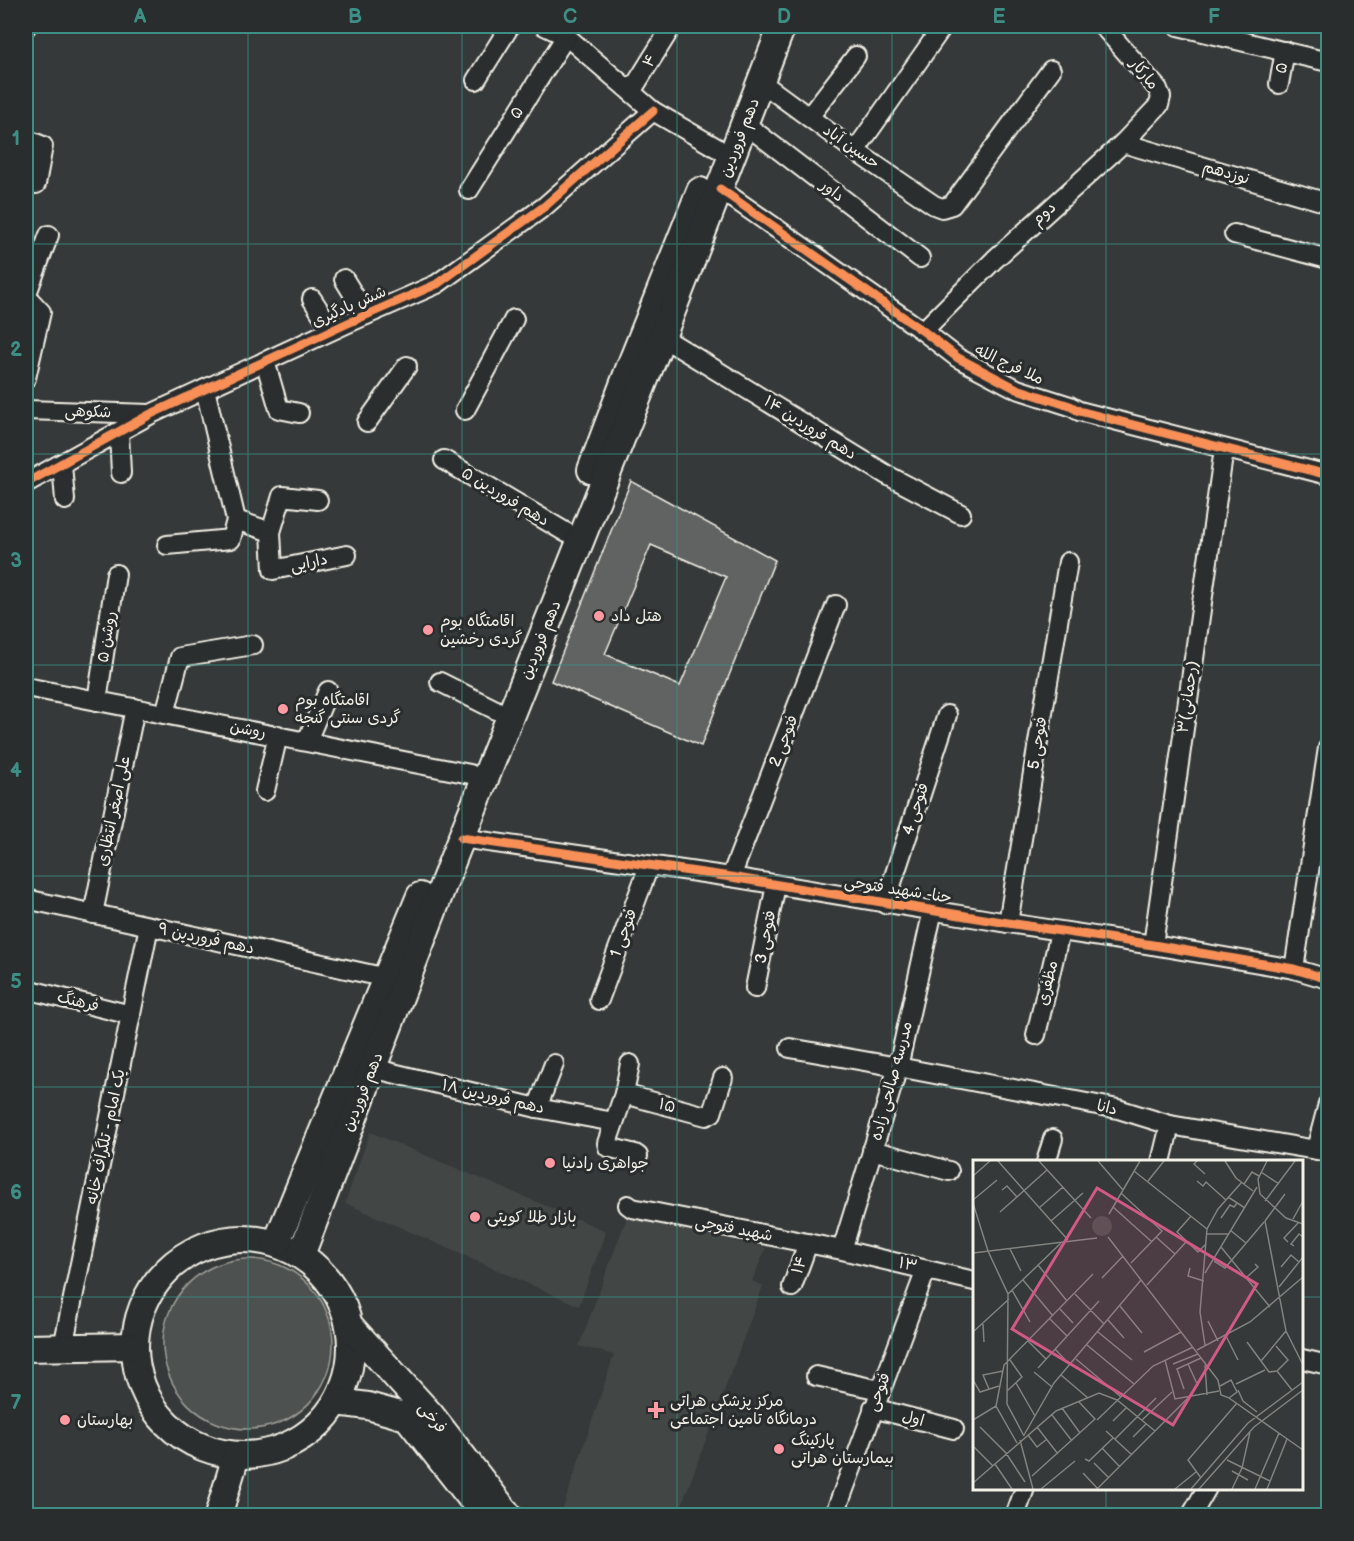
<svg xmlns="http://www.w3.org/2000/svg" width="1354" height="1541" viewBox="0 0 1354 1541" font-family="'Balsamiq Sans','Playpen Sans Arabic',sans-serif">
<rect width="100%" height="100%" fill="#363939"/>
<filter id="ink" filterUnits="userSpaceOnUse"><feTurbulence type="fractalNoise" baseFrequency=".0167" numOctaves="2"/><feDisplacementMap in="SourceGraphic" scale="12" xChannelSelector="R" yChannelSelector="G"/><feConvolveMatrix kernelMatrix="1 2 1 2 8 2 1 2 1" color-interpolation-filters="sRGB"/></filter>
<g filter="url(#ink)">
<g fill="#434645">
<polygon points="370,1132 606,1231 579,1306 345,1203"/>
<polygon points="627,1217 766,1248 752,1281 763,1286 678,1515 565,1515 561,1514 614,1355 579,1346"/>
</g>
<circle fill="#4e514f" stroke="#a1a19c" stroke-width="1.5" cx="248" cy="1344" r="85"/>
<path fill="#616362" stroke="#f4f1e8" stroke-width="1.5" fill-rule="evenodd" d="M631 481 775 560 701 746 551 681ZM651 545 726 577 680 686 605 654Z"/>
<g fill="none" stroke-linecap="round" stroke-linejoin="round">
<g stroke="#f4f1e8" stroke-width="22">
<g id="minor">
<polyline points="545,26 566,36 653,111 717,148"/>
<polyline points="1178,26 1328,62"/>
<polyline points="26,27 26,26"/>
<polyline points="476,80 510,26"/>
<polyline points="761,82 855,151 934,205 942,208 952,205 1051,70"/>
<polyline points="1279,84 1285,51"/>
<polyline points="631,92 669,31"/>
<polyline points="809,117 856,56"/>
<polyline points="745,124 920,258"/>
<polyline points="26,139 43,146 36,184"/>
<polyline points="1123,143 1328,203"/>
<polyline points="855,151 943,26"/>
<polyline points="720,189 923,331 958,358 1017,389 1070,406 1079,411 1328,475"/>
<polyline points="469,190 566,36"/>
<polyline points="1234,234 1328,259"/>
<polyline points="344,279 366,315"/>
<polyline points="26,296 41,312 26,378"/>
<polyline points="26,296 49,235"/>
<polyline points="312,299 332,330"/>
<polyline points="923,331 995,259 1123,143 1159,105 1161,97 1158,89 1103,26"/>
<polyline points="662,337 887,475 961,514"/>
<polyline points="265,361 279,409 299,413"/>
<polyline points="26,410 150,414"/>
<polyline points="465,410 514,319"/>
<polyline points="367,422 407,366"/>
<polyline points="119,433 121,473"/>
<polyline points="444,460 567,533"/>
<polyline points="62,464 65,500"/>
<polyline points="26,483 151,414 348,323 437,284 545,206 653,111"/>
<polyline points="236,520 271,532 273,570 347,555"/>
<polyline points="271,532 282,496 318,500"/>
<polyline points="167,545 231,539 236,520 205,389"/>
<polyline points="440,682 496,710"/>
<polyline points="26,687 470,774"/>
<polyline points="97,701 116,574"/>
<polyline points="165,714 180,657 253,645"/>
<polyline points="307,741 328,691"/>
<polyline points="265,791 278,735"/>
<polyline points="461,838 731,877 1008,923 1153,945 1294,969 1328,979"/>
<polyline points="731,877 836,605"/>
<polyline points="26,899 387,978"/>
<polyline points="885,904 947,715"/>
<polyline points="93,914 135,708"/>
<polyline points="1008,923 1068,562"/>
<polyline points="1153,945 1224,449"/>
<polyline points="1294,969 1328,748"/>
<polyline points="755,988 776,885"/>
<polyline points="26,989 131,1015"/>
<polyline points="599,1000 649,866"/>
<polyline points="1036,1035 1060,932"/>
<polyline points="790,1048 898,1067 1118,1109 1170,1125 1328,1152"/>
<polyline points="630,1064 624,1094 607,1143 608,1147 635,1154 638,1156"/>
<polyline points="372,1068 537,1108 614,1122"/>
<polyline points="624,1094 706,1116 712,1113 723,1078"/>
<polyline points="537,1108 554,1064"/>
<polyline points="1316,1149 1328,1104"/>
<polyline points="872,1150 949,1171"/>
<polyline points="1046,1162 1053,1139"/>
<polyline points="1161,1162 1170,1125"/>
<polyline points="628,1205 632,1208 842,1250 974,1281"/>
<polyline points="842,1250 898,1067 933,910"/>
<polyline points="792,1287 808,1243"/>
<polyline points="63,1347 149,926"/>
<polyline points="1302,1359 1328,1365"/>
<polyline points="816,1376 880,1390"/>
<polyline points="873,1408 954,1429"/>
<polyline points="834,1516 926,1270"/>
<polyline points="1015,1516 1025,1488"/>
<polyline points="1191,1516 1207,1488"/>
</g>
</g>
<g stroke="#f4f1e8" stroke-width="30">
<g id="secondary">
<polyline points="591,470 629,369 700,191"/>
<circle cx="243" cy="1347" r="108"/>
<polyline points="276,1244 420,896"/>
<polyline points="301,1255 453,859 662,337 782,26"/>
<polyline points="350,1326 430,1414 509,1516"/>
<polyline points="26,1348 135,1346"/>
<polyline points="337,1402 368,1406 407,1417 485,1516"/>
<polyline points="218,1516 236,1456"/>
</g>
</g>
<use href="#minor" stroke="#2a2d2e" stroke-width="18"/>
<use href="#secondary" stroke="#2a2d2e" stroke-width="26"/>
<g stroke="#2a2d2e" stroke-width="13">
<g id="cycleway">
<polyline points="720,189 923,331 958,358 1017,389 1070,406 1079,411 1328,475"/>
<polyline points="26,483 151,414 348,323 437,284 545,206 653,111"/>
<polyline points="461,838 731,877 1008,923 1153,945 1294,969 1328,979"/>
</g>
</g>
<use href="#cycleway" stroke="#f78f57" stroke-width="9"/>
</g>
</g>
<path fill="none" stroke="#3d8f86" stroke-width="1.5" stroke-opacity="0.55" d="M248 26V1516M462 26V1516M677 26V1516M892 26V1516M1106 26V1162M26 244H1328M26 454H1328M26 665H1328M26 876H1328M26 1087H1328M26 1297H974M1302 1297H1328M1106 1488V1516"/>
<g fill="#ff9aa2" stroke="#2a2d2e" stroke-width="2">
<circle cx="599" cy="616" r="6"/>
<circle cx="428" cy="630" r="6"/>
<circle cx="283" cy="709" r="6"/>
<circle cx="550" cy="1163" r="6"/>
<circle cx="475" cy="1217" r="6"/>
<path d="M653 1401h6v6h6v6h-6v6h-6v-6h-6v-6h6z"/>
<circle cx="65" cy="1420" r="6"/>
<circle cx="779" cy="1449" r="6"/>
</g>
<g text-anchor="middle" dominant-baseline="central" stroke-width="6" stroke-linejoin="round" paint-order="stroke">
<g font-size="16" fill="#f4f1e8" stroke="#2a2d2e">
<text transform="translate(650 61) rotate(-58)">۴</text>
<text transform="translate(1282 68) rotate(-81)">۵</text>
<text transform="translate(1144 74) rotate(51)">مارکار</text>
<text transform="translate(517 113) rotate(-57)">۵</text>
<text transform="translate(740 138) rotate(-69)">دهم فروردین</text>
<text transform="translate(851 147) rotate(35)">حسین آباد</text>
<text transform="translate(1226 173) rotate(16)">نوزدهم</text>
<text transform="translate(832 191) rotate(37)">داور</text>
<text transform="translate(1044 214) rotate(-42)">دوم</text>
<text transform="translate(349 307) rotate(-24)">شش بادگیری</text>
<text transform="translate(1009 365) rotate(25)">ملا فرج الله</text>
<text transform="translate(88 412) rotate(2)">شکوهی</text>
<text transform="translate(810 428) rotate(32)">دهم فروردین ۱۴</text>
<text transform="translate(505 497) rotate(31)">دهم فروردین ۵</text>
<text transform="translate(309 563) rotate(-12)">دارایی</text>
<text transform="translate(107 637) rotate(-81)">روشن ۵</text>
<text transform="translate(541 640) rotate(-68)">دهم فروردین</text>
<text transform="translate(1188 697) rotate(-82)">۳(رحمانی)</text>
<text transform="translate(248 730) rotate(11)">روشن</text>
<text transform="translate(784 741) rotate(-69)">فتوحی 2</text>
<text transform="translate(1038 743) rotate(-81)">فتوحی 5</text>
<text transform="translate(916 809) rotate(-72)">فتوحی 4</text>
<text transform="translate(114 811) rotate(-78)">علی اصغر انتظاری</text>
<text transform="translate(898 890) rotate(9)">حنا- شهید فتوحی</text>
<text transform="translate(624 933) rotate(-70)">فتوحی 1</text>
<text transform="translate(766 937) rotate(-79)">فتوحی 3</text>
<text transform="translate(206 939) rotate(12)">دهم فروردین ۹</text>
<text transform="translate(1048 983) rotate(-77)">مظفری</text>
<text transform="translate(78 1002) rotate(14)">فرهنگ</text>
<text transform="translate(892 1081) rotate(-75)">مدرسه صالحی زاده</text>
<text transform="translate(363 1092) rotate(-68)">دهم فروردین</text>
<text transform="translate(493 1097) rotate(13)">دهم فروردین ۱۸</text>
<text transform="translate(667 1106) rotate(15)">۱۵</text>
<text transform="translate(1107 1108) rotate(12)">دانا</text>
<text transform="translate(106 1137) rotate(-78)">یک امام - تلگراف خانه</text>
<text transform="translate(734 1229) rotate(11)">شهید فتوحی</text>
<text transform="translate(800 1265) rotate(-71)">۱۴</text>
<text transform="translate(908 1265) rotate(13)">۱۳</text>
<text transform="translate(879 1392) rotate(-69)">فتوحی</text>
<text transform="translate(432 1418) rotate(51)">فرخی</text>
<text transform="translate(913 1419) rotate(15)">اول</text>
</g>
<g font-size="16" fill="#f4f1e8" stroke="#2a2d2e" text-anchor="start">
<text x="611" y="616">هتل داد</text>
<text x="440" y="621">اقامتگاه بوم<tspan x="440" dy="18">گردی رخشین</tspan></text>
<text x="295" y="700">اقامتگاه بوم<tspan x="295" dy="18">گردی سنتی گنجه</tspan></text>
<text x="562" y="1163">جواهری رادنیا</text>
<text x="487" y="1217">بازار طلا کویتی</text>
<text x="670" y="1401">مرکز پزشکی هراتی<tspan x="670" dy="18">درمانگاه تامین اجتماعی</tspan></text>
<text x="77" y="1420">بهارستان</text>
<text x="791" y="1440">پارکینگ<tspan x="791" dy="18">بیمارستان هراتی</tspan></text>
</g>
</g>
<g transform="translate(973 1160)">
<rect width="330" height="330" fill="#363939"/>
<path d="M119 66a10 10 0 1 1 20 0a10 10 0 1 1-20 0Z" fill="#4e514f"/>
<path fill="none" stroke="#82837f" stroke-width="1.5" d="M25 1 95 80M66 1 118 58M125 1 150 30M224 1 221 4 232 14M252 1 263 18 280 31M294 1 285 19 287 34 313 58 330 64M161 11 234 69M288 12 306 24M0 16 17 1M175 21 191 1M224 21 230 26 233 22 253 40M271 24 279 12 286 16M29 30 34 26 44 37M148 33 189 71 158 103M312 34 292 61 313 171 330 205M255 37 272 48M0 40 24 20M292 41 322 1M0 43 15 91 35 134 34 244 51 276M140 47 179 82M66 48 90 27M27 52 74 10M136 54 167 1M218 56 204 72 225 92 233 84M248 58 257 45 261 47 264 43M320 59 330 41M78 61 110 33M257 70 273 83M233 74H255M135 77 245 220 248 235 256 238 264 232 258 220 247 226M183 77 202 94M315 82 311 78 326 62M321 86 318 84 326 74 330 77M248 87 297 147M37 89 48 111M0 93 124 78M241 101 252 108 291 62M65 105 94 141M308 107 318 95 326 102M217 108 215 116 231 121M232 113 284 27M274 117 285 107 282 104M129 118 150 96M50 120 80 156M174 125 213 82M306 127 330 97M39 130 57 162M35 134 88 83M102 134 131 164M147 146 169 173M87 149 100 163M77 159 94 176M135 160 151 178M235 161 245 181M10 164 11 182M0 172 36 139M125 172 159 200M253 176 265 200M55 181 73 199M274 182 288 201M114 185 161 224M232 185 227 152 234 69 245 49 269 22M303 186 315 200 304 211 296 212 288 201 313 171M82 189 96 204M224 190 277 162 330 117M171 192 208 172M103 199 148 237M192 200 202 239 246 231M200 204 225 194M215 204 225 226M232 205 234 235M65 208 126 141M304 211 319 230M61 212 79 227M88 215 115 238M0 220 7 232 26 226M43 223 62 256M263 224 292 210M16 229 10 215 30 211M211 229 204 209 228 198M265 230 270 241 284 252M34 231 49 217 37 200M256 238 330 290M89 248 107 273M79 255 99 281M0 260 23 246M124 260 180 206 220 187M169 260 199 232M140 261 153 248M7 267 33 293 52 322M64 267 85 294M133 271 159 295M51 275 81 223 168 120M55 275 64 287 74 279M160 277 173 264M142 279 183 238M47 280 60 329M44 283 23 246 31 205 120 114M0 286 20 306M129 288 147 307M112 299 116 301 140 278M254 300 297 321M121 303 136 318M22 304 39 329M259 311 275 320M110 313 125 329M59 316 122 259 106 242M228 318 215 300 264 243M0 323 83 251 126 233 144 240 182 271M68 329 102 301M124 329 216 237M202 329 223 312M218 329 275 263 330 222M226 329 281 267 330 230M259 329 269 308 277 272M282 329 306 273M294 329 314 279"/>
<path fill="#d15985" fill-opacity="0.15" stroke="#d15985" stroke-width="3" d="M124 28 284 124 200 265 39 169Z"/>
<rect width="330" height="330" fill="none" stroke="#f4f1e8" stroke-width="3"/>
</g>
<rect width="1354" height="1541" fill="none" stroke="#2a2d2e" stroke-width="66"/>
<rect x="33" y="33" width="1288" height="1475" fill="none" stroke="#3d8f86" stroke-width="2"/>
<g font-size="20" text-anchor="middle" font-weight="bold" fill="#3d8f86">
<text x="140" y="23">A</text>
<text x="355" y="23">B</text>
<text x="570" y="23">C</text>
<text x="784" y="23">D</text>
<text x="999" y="23">E</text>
<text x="1214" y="23">F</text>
<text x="16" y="145">1</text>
<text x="16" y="356">2</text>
<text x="16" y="567">3</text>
<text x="16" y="777">4</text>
<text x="16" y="988">5</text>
<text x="16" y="1199">6</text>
<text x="16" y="1409">7</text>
</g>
</svg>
